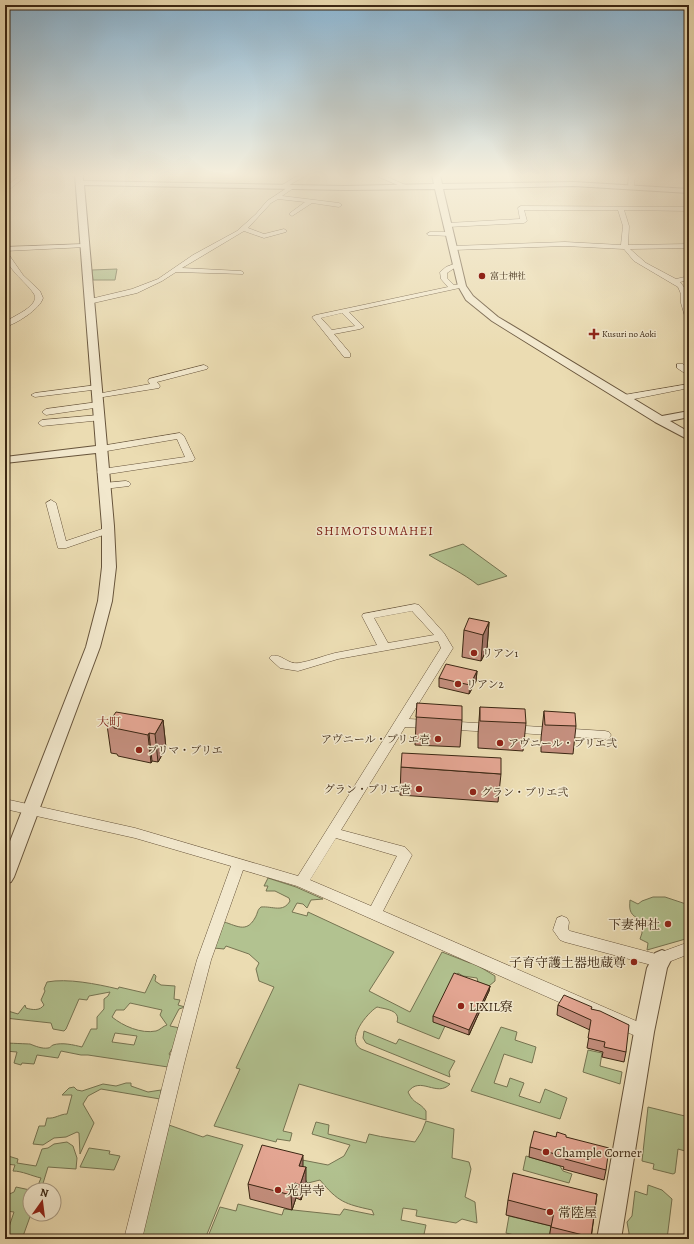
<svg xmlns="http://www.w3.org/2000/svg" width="694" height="1244" viewBox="0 0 694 1244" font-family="Alegreya,'Noto Serif JP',serif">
<rect width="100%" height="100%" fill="#ebdcb2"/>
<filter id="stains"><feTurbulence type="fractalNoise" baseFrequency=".005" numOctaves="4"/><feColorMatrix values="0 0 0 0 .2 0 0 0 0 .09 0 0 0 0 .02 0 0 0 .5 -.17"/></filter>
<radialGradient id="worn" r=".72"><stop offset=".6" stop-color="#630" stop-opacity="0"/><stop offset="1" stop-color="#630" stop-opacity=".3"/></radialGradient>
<g fill="#b2c290" stroke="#767452" fill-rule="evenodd">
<polygon points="117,269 115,280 93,280 92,270"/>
<path d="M463 544 507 576 478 585C463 573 445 565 429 555Z"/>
<path d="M268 878 296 887 323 899 311 900 307 908 303 904 297 903 292 912 307 916 308 912 394 952 369 991 410 1012 442 952 470 963 472 962 495 976V981L489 986 478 982 477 978 463 976 458 973 454 978 445 1026 439 1039 397 1022C401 1010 385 1009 377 1007 367 1013 345 1040 361 1049L450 1084C437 1098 420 1075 408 1092 414 1105 419 1101 426 1111V1120L299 1084 283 1131 292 1133 290 1141 277 1139 276 1142 214 1126 240 1069 236 1068 274 987 259 981 256 969 259 963 249 954 226 946 224 949 214 948 221 921C236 925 246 934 255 918 258 913 257 910 261 907 273 906 283 913 290 901L289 898 275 891H266L268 886H264Z"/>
<path d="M653 897H665L689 905V938L647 950 648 943 640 939 642 933 641 920C630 915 629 911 630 900L638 904 642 901Z"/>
<path d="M154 974 156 976 155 981 161 985 175 986 174 999 180 1000 178 1005 185 1007 179 1009 170 1026 180 1028 174 1049H172L169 1054 172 1058 168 1067 88 1055H81L61 1051 58 1058 37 1055 34 1064 22 1063 21 1065 14 1063 17 1052 5 1051V1043C7 1043 29 1044 30 1044 35 1046 42 1049 48 1048 50 1048 51 1046 53 1045 62 1042 74 1045 82 1047L91 1029H97V1017L104 1009V999L108 996 110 992 89 996 87 1000 79 999 66 1029 64 1031 53 1029 51 1023 5 1018V1012L8 1011 18 1014 25 1005 26 1008C32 1010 40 1011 44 1005L41 1000 45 991 44 989 47 982C67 978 97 984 118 989L119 987 145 993ZM130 1003 162 1010 160 1015 167 1025C163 1026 160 1030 156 1031 141 1034 123 1026 112 1017L116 1010H124ZM115 1033 137 1036 134 1045 112 1042Z"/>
<polygon points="501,1027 517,1032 515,1040 536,1047 532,1063 504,1054 494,1083 507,1087 510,1078 524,1083 519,1096 540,1103 545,1089 567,1098 560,1119 471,1091"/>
<polygon points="364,1031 396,1044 399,1039 455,1061 449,1072 450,1077 366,1043 363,1038"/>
<polygon points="588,1050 602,1053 600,1066 622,1072 620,1084 583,1072"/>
<path d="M126 1083H131V1086L148 1092 161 1090 160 1099 101 1089 88 1096 83 1104 94 1123 80 1154 79 1133 77 1132 66 1137 54 1138 43 1145 33 1144 39 1126H45L47 1118C55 1119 60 1114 67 1114L72 1095H62L69 1088 74 1087 77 1090 82 1091 103 1084 116 1086Z"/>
<polygon points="648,1107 689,1117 689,1147 685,1151 678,1149 675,1173 673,1174 653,1169 654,1164 642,1161"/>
<path d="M426 1121 454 1129 452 1158 469 1162 471 1169 465 1197 475 1202 477 1223 462 1219 456 1223 416 1216 417 1210 403 1208 401 1220 426 1225 423 1239H207L220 1207 236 1211 238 1204 282 1215 284 1209 340 1215 344 1209 374 1215 372 1210C345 1204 338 1202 320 1180L308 1183 303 1178 297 1159 328 1165 344 1156 350 1145 312 1134 316 1122 329 1125 328 1134 366 1143 369 1134C385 1138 399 1139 415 1142L422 1131Z"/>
<polygon points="169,1125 203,1137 207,1135 243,1145 205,1239 141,1239"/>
<path d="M67 1142 73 1146 77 1158 76 1169 48 1167 41 1190H36L41 1178C32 1176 22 1171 13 1171L15 1165 5 1164V1155L18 1159 17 1163 36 1166 42 1149 48 1148 54 1144Z"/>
<polygon points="89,1148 110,1151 109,1154 120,1156 114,1170 80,1167"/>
<polygon points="526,1156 560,1166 563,1171 572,1174 569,1183 523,1170"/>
<polygon points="648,1185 662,1190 672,1199 667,1239 628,1239 629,1233 627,1222 632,1216 635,1191 647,1195"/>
<polygon points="16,1187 30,1190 31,1214 22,1239 5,1239 14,1212 6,1211 5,1213 5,1196 14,1192"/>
<polygon points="509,1216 551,1226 549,1239 531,1239 506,1233"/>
</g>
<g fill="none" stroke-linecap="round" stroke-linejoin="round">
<g stroke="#67543b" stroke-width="1">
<g id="minor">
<polygon points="20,175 27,175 5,193 5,188"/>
<polygon points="299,175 307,175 284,188 279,187"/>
<polygon points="374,175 383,175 410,187 405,188"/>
<polygon points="629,175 635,175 634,187 631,189 628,187"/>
<polygon points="290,186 295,187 282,196 339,203 342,205 339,207 312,203 292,216 289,214 290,213 305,202 278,199 271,203 248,228 264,234 284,229 287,231 286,232 264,238 244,231 182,268 241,271 243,272 243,274 176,272 162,281 137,293 89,304 85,302 86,300 132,289 158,279 193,255 237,231 256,214 267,201"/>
<polygon points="687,188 689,189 689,201 686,199 684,190"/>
<polygon points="521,206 689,207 689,211 624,210 629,226 628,245 689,244 689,248 630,249 646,263 676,279 689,276 689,280 680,282 687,291 689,320 686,320 681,303 681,294 678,287 634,261 624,249 565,246 453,250 450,248 453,246 565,242 621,245 623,226 618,210 524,210 527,221 524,223 448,227 445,225 448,223 520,219 518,208"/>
<polygon points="430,232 450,232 453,234 450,236 428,235 427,234"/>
<polygon points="84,244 87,246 86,247 5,251 5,247"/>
<path d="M5 251 7 252 23 275 40 291 43 298C40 309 16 324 5 327V322C14 316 27 311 33 303 35 300 36 297 34 294 25 280 5 269 5 251Z"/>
<path d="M454 264 459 265 447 273V278L454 285 462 284 466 286 464 287 349 312 364 327 360 329 334 334 350 353V357H344L312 317 316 315 448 287 441 279 440 272 446 267ZM342 313 355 326 332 330 321 318Z"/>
<polygon points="677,364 683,364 689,370 689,376 677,368"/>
<polygon points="204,365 208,367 207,369 157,382 160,386 159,388 97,398 93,396 97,394 150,384 148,381 149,379"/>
<polygon points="689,384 689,388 624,401 620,398 624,395"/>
<polygon points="97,385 101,387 100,389 35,397 31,395 35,393"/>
<polygon points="98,402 101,403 102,405 101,407 46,415 42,412 46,409"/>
<polygon points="99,415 102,416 103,418 102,420 42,426 38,423 42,420"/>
<polygon points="180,433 184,436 195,459 193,461 102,475 97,472 102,469 185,457 177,439 101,452 97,449 101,446"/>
<polygon points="126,481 129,482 131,484 129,486 104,489 99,486 104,483"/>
<polygon points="51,500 56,503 66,541 108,527 113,530 112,532 66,548 58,548 46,503"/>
<path d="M415 604 419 605 444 633 453 648 409 719 493 724 497 725 499 728 497 731 493 732 405 727 341 830 405 847 412 855 383 911 650 1027 652 1032 650 1037 644 1039 638 1037 297 886 243 870 211 960 184 1064 142 1239H124L168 1064 197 960 231 866 135 838 5 809V799L135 828 298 876 441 648 438 641 338 659 298 671 280 668 269 658 271 656C282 653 287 665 299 663 311 661 323 656 335 653 349 650 363 648 377 645L362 616 363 614ZM412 611 434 635 388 643 374 618ZM336 838 397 856 371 906 310 880Z"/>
<polygon points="510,725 605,731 609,732 611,735 609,738 605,739 506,732 504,729 506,726"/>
<polygon points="562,916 567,918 569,922 568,929 570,931 656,954 689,942 689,954 666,963 664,965 659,967 565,942 560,940 553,930 557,918"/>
</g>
</g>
<g stroke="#67543b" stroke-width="2">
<g id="tertiary">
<polygon points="75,175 83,175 83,181 345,186 434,184 432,175 440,175 442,184 574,182 689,189 689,193 574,186 443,189 466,286 473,296 498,317 662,416 689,411 689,417 670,421 689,432 689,440 655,422 492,321 466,300 458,286 435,189 345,190 84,185 114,526 116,567 112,601 100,647 14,877 11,882 5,884 5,854 86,647 98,601 102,567 102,526 96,453 5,463 5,457 96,446"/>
<polygon points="662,950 669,953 672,958 667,968 654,1032 621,1239 597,1239 634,1032 647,968 655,953"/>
</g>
</g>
<use href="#minor" fill="#f2e8cd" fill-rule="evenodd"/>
<use href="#tertiary" fill="#f2e8cd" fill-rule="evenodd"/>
</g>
<g fill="#c48f7e" stroke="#3b2713">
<polygon points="489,622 487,649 481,661 462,657 464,630"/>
<polygon points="477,671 476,681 469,694 439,687 439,678"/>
<polygon points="417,703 462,720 460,747 415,745"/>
<polygon points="480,707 526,723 523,751 478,748 478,734"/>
<polygon points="544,711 576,726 573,754 541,752 541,738"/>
<polygon points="163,720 166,748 158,762 152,761 151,763 118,756 117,754 111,753 107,725"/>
<polygon points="401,767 501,774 498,802 400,795"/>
<polygon points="490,986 489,991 469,1035 433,1022 433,1016"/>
<polygon points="558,1005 592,1009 626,1052 624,1062 602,1057 603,1052 587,1048 590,1030 557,1015"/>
<polygon points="556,1137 566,1137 606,1170 604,1180 563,1169 564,1167 529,1157 530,1147"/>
<polygon points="303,1167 306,1182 301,1200 296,1198 292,1210 250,1199 248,1184"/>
<polygon points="597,1194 591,1239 549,1239 551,1226 506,1215 508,1200"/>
</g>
<g fill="#a07467" stroke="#3b2713">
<polygon points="489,622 487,649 481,661 483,635"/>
<polygon points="477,671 476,681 469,694 470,685"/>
<polygon points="163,720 166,748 158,762 155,734"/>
<polygon points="149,733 152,761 151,763 148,735"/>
<polygon points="490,986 489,991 469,1035 469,1030"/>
<polygon points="303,1155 303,1170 299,1166"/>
<polygon points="306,1167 306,1182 301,1200 300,1185"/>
<polygon points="295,1183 296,1198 292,1210 291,1195"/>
</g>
<g fill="#e4a693" stroke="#3b2713">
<polygon points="469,618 489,622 483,635 464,630"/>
<polygon points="446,664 477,671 470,685 439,678"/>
<polygon points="417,703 462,706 462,720 416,717"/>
<polygon points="480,707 525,709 526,723 480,721"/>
<polygon points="544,711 575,713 576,726 545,725"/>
<polygon points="116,712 163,720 155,734 149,733 148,735 114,728 114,726 107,725"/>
<polygon points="402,753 501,758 501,774 401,767"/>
<polygon points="454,973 490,986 469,1030 433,1016"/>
<polygon points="564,995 592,1007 591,1009 600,1011 629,1025 626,1052 604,1047 605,1042 588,1038 591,1020 558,1005"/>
<polygon points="534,1131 556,1137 557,1132 566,1135 566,1137 609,1148 606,1170 565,1159 566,1157 530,1147"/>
<polygon points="262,1145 303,1155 299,1166 306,1167 300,1185 295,1183 291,1195 248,1184"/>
<polygon points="513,1173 597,1194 591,1237 551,1227 554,1212 508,1200"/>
</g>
<linearGradient id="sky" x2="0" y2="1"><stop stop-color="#8ab6d5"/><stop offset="0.5" stop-color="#f6efdc"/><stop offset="1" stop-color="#f6efdc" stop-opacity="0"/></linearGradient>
<rect width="694" height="350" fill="url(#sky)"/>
<g fill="#8f2418" stroke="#f2e8cd" stroke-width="1.5">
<circle cx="482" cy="276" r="4"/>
<path d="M592 328h4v4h4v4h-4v4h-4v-4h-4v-4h4z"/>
<circle cx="474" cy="653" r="4"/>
<circle cx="458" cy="684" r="4"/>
<circle cx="438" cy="739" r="4"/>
<circle cx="500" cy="743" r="4"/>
<circle cx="139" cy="750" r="4"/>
<circle cx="419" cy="789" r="4"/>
<circle cx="473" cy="792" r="4"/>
<circle cx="668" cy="924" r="4"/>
<circle cx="634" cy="962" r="4"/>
<circle cx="461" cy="1006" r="4"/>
<circle cx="546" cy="1152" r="4"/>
<circle cx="278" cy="1190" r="4"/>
<circle cx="550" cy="1212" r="4"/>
</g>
<g text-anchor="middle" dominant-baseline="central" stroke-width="3" stroke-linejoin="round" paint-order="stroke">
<g font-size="9" fill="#3b2713" stroke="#f2e8cd" text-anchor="start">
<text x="490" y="276">富士神社</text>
<text x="602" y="334">Kusuri no Aoki</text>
</g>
<g font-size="11" fill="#3b2713" stroke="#f2e8cd" text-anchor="start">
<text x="482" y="653">リアン1</text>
<text x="466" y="684">リアン2</text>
<text x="430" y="739" text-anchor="end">アヴニール・ブリエ壱</text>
<text x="508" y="743">アヴニール・ブリエ弐</text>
<text x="147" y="750">プリマ・ブリエ</text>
<text x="411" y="789" text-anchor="end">グラン・ブリエ壱</text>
<text x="481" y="792">グラン・ブリエ弐</text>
</g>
<g font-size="12" fill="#7a1f14" stroke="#f2e8cd">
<text x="109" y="722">大町</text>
</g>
<g font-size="13" letter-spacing="1" fill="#7a1f14" stroke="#f2e8cd">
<text x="375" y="530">SHIMOTSUMAHEI</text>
</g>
<g font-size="13" fill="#3b2713" stroke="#f2e8cd" text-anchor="start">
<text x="660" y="924" text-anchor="end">下妻神社</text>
<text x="626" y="962" text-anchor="end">子育守護土器地蔵尊</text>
<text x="469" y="1006">LIXIL寮</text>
<text x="554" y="1152">Chample Corner</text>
<text x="286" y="1190">光岸寺</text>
<text x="558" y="1212">常陸屋</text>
</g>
</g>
<rect width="694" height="1244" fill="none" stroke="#ebdcb2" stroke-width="20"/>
<rect x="6" y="6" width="682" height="1232" fill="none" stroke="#3b2713" stroke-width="2"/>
<rect x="10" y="10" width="674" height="1224" fill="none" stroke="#3b2713"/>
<g transform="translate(42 1202) rotate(14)"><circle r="19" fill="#f2e8cd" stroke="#a99b83"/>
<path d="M0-3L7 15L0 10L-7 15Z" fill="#8f2418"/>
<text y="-6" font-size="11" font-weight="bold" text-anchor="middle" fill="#3b2713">N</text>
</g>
<rect width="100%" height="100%" filter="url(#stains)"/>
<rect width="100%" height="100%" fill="url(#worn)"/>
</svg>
